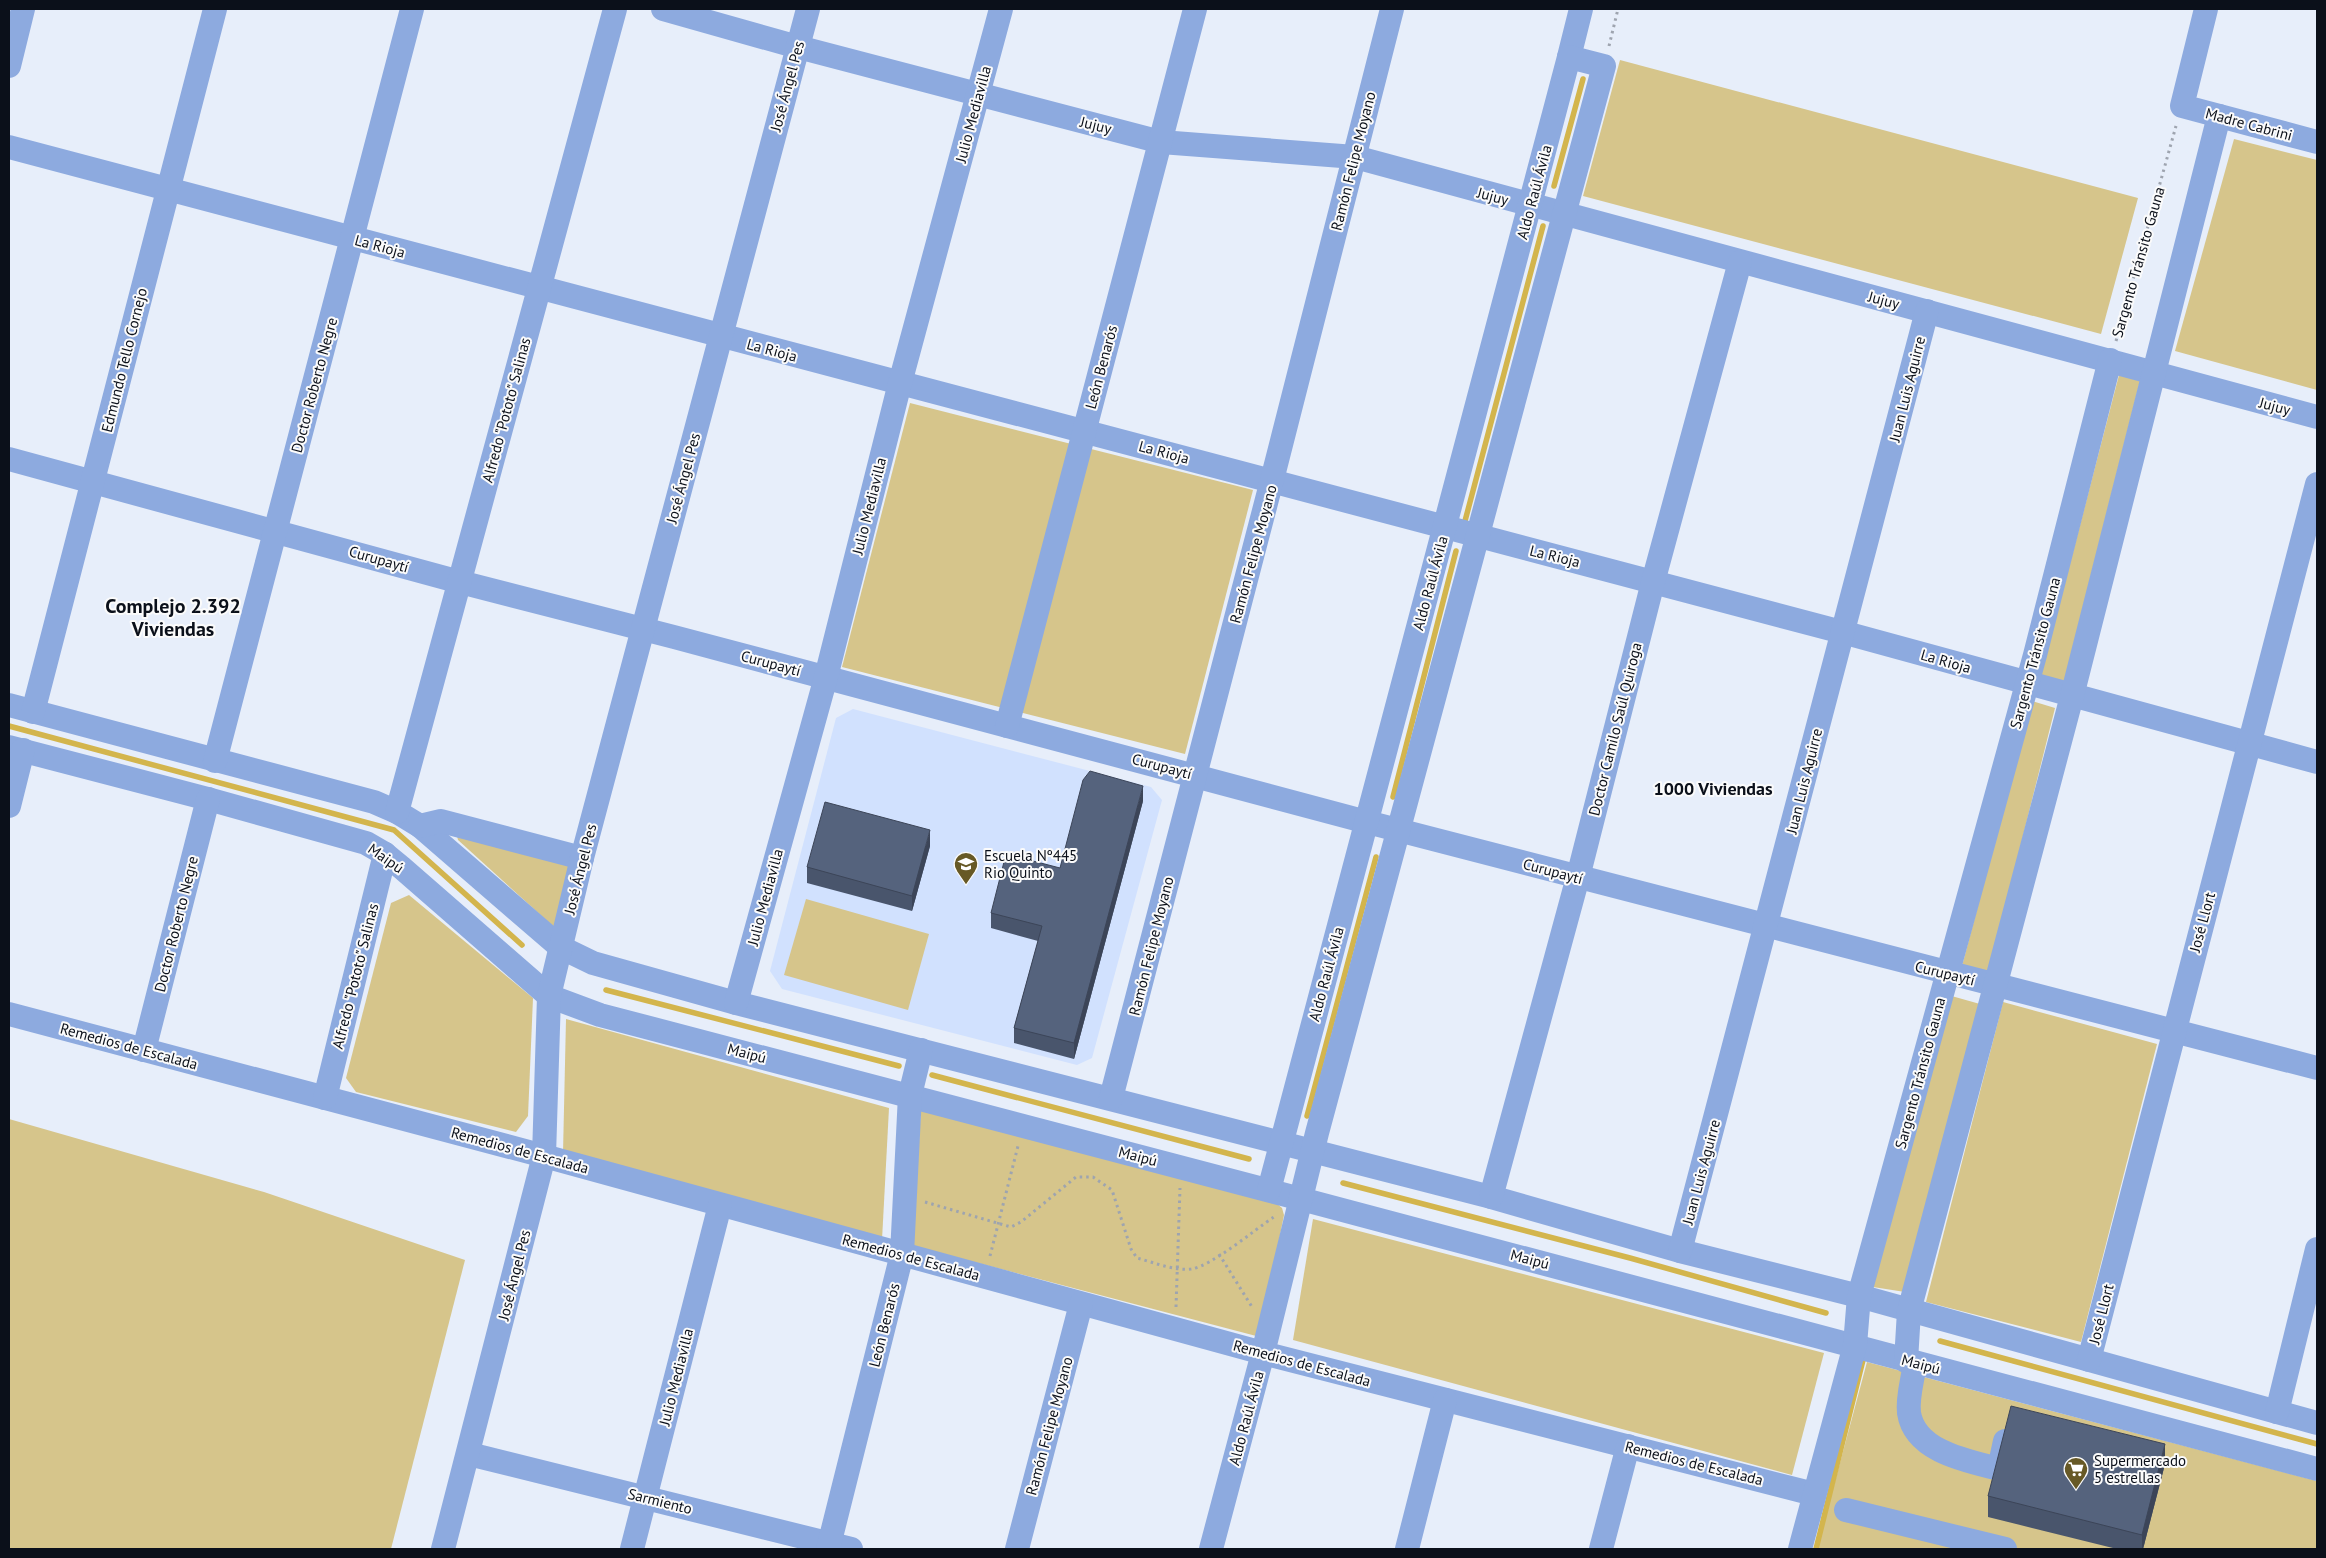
<svg xmlns="http://www.w3.org/2000/svg" width="2326" height="1558" viewBox="0 0 2326 1558" font-family="'PT Sans',sans-serif">
<rect width="100%" height="100%" fill="#e7eefa"/>
<polygon fill="#d1e1fe" points="853,709 1151,787 1162,800 1092,1058 1077,1065 782,989 770,971 836,718"/>
<g fill="#d6c58b">
<polygon points="1620,60 2138,198 2101,334 1583,196"/>
<polygon points="2234,139 2317,160 2317,390 2175,351"/>
<polygon points="2119,375 2140,381 2064,682 2041,675"/>
<polygon points="910,403 1253,490 1185,754 842,667"/>
<polygon points="2032,701 2055,708 1989,972 1962,966"/>
<polygon points="456,832 571,862 556,929 458,840"/>
<polygon points="409,895 533,998 528,1116 516,1132 356,1092 346,1078 391,903"/>
<polygon points="806,899 929,934 908,1010 784,975"/>
<polygon points="1948,995 1980,1004 1905,1292 1873,1287"/>
<polygon points="2003,1002 2157,1044 2081,1342 1926,1302"/>
<polygon points="566,1019 889,1108 882,1240 563,1153"/>
<polygon points="921,1107 1275,1202 1282,1208 1284,1215 1260,1337 913,1246"/>
<polygon points="9,1119 264,1192 465,1260 391,1549 9,1549"/>
<polygon points="1313,1219 1824,1353 1792,1475 1293,1340"/>
<polygon points="1867,1362 2317,1481 2317,1549 1817,1549"/>
</g>
<g fill="none" stroke-linecap="round" stroke-linejoin="round">
<g stroke="#d3b54d" stroke-width="5.5">
<polyline points="1554,186 1583,79"/>
<polyline points="1465,521 1543,226"/>
<polyline points="9,726 394,830 522,945"/>
<polyline points="1393,797 1456,551"/>
<polyline points="606,990 899,1066"/>
<polyline points="932,1075 1249,1159"/>
<polyline points="1307,1116 1376,857"/>
<polyline points="1343,1183 1630,1258 1826,1313"/>
<polyline points="1940,1341 2317,1444"/>
<polyline points="1816,1549 1863,1360"/>
</g>
<g stroke="#9ea4af" stroke-width="3" stroke-dasharray="2.5 4" stroke-linecap="butt">
<polyline points="1609,46 1618,9"/>
<polyline points="2116,341 2176,126"/>
<path d="M925 1202 1011 1227 1021 1222 1076 1177H1093L1112 1190 1131 1249 1137 1258C1153 1262 1173 1271 1191 1269 1212 1266 1254 1230 1274 1217"/>
<polyline points="1219,1254 1252,1307"/>
<polyline points="990,1256 1018,1146"/>
<polyline points="1176,1307 1180,1188"/>
</g>
<g stroke="#8daadf" stroke-width="24">
<polyline points="663,9 798,47 1161,142 1355,157 2317,417"/>
<polyline points="2206,9 2182,106 2317,142"/>
<polyline points="1569,57 1581,9"/>
<polyline points="9,66 23,9"/>
<polyline points="9,147 1842,632 2317,762"/>
<polyline points="9,459 460,582 674,637 1367,822 2317,1068"/>
<polyline points="9,705 374,802 397,812 420,826 560,947 593,963 736,1003 1491,1197 1680,1251 1859,1296 2317,1423"/>
<polyline points="33,712 215,9"/>
<polyline points="1007,726 1195,9"/>
<polyline points="9,747 208,799 366,843 385,854 402,868 549,996 600,1015 1301,1199 2317,1469"/>
<polyline points="215,761 412,9"/>
<polyline points="9,806 23,750"/>
<polyline points="397,812 615,9"/>
<polyline points="420,826 441,821 582,858"/>
<polyline points="736,1003 826,677 900,383 1001,9"/>
<polyline points="9,1014 544,1156 1263,1353 1814,1494"/>
<polyline points="144,1050 208,799"/>
<polyline points="325,1098 385,854"/>
<polyline points="1111,1098 1272,480 1392,9"/>
<polyline points="1491,1197 1578,877 1653,582 1740,262"/>
<polyline points="1680,1251 1927,311"/>
<polyline points="2089,1360 2317,484"/>
<polyline points="1906,1361 1909,1311 2072,696 2219,116"/>
<path d="M1915 1363C1913 1379 1907 1397 1909 1413 1915 1452 1968 1461 1999 1469L2005 1441"/>
<polyline points="2277,1412 2317,1249"/>
<polyline points="469,1454 851,1549"/>
<polyline points="1846,1510 2005,1549"/>
<polyline points="443,1549 544,1156 549,996 582,858 808,9"/>
<polyline points="632,1549 720,1205"/>
<polyline points="828,1549 902,1254 910,1095 921,1050"/>
<polyline points="1017,1549 1081,1304"/>
<polyline points="1211,1549 1263,1353 1317,1133 1604,66 1569,57 1269,1190"/>
<polyline points="1407,1549 1445,1400"/>
<polyline points="1601,1549 1628,1446"/>
<polyline points="1800,1549 1855,1345 1859,1296 2035,655 2110,360"/>
</g>
</g>
<g fill="#49556c">
<polygon points="1143,801 1074,1059 1014,1043 1014,1028 1038,941 991,928 991,913 1060,868"/>
<polygon points="930,846 912,911 807,883 807,867"/>
<polygon points="2165,1464 2143,1549 2117,1549 1988,1517 1988,1496"/>
</g>
<g fill="#3c4558">
<polygon points="1143,786 1143,801 1074,1059 1074,1043"/>
<polygon points="930,830 930,846 912,911 912,896"/>
<polygon points="2165,1444 2165,1464 2143,1549 2142,1549 2142,1535"/>
</g>
<g fill="#55637d" stroke="#3c4558">
<polygon points="1090,771 1143,786 1074,1043 1014,1028 1042,926 991,913 1006,854 1060,868 1083,780"/>
<polygon points="825,802 930,830 912,896 807,867"/>
<polygon points="2011,1406 2165,1444 2142,1535 1988,1496"/>
</g>
<defs>
<g id="school-pin" transform="scale(1.25)"><path d="M0 17L-7.5 6A9.5 9.5 0 1 1 7.5 6Z" fill="#675926" stroke="#fbfbfb"/><path d="M0-5L7-2L0 1L-7-2ZM-4 1L0 2.5L4 1V4Q0 6-4 4Z" fill="#fff"/></g>
<g id="supermarket-pin" transform="scale(1.25)"><path d="M0 17L-7.5 6A9.5 9.5 0 1 1 7.5 6Z" fill="#675926" stroke="#fbfbfb"/><path d="M-6-5.5h2.5l.6 2H6L4.5 2H-2.5L-4.4-4H-6ZM-1.5 3.2a1.3 1.3 0 1 0 .1 0ZM3 3.2a1.3 1.3 0 1 0 .1 0Z" fill="#fff"/></g>
</defs>
<g fill-rule="evenodd">
<use href="#school-pin" x="966" y="864"/>
<use href="#supermarket-pin" x="2076" y="1469"/>
</g>
<g text-anchor="middle" dominant-baseline="central" stroke-width="4" stroke-linejoin="round" paint-order="stroke">
<g font-size="15" fill="#0b101a" stroke="#fbfbfb">
<text transform="translate(787 86) rotate(-75)">José Ángel Pes</text>
<text transform="translate(973 114) rotate(-75)">Julio Mediavilla</text>
<text transform="translate(2249 124) rotate(15)">Madre Cabrini</text>
<text transform="translate(1096 125) rotate(14)">Jujuy</text>
<text transform="translate(1353 161) rotate(-76)">Ramón Felipe Moyano</text>
<text transform="translate(1534 192) rotate(-75)">Aldo Raúl Ávila</text>
<text transform="translate(1493 196) rotate(15)">Jujuy</text>
<text transform="translate(380 246) rotate(15)">La Rioja</text>
<text transform="translate(2138 262) rotate(-74)">Sargento Tránsito Gauna</text>
<text transform="translate(1884 300) rotate(15)">Jujuy</text>
<text transform="translate(772 350) rotate(15)">La Rioja</text>
<text transform="translate(124 360) rotate(-76)">Edmundo Tello Cornejo</text>
<text transform="translate(1101 367) rotate(-75)">León Benarós</text>
<text transform="translate(314 385) rotate(-75)">Doctor Roberto Negre</text>
<text transform="translate(1907 389) rotate(-76)">Juan Luis Aguirre</text>
<text transform="translate(2275 406) rotate(15)">Jujuy</text>
<text transform="translate(506 410) rotate(-75)">Alfredo "Pototo" Salinas</text>
<text transform="translate(1164 452) rotate(15)">La Rioja</text>
<text transform="translate(683 478) rotate(-75)">José Ángel Pes</text>
<text transform="translate(869 506) rotate(-76)">Julio Mediavilla</text>
<text transform="translate(1253 554) rotate(-75)">Ramón Felipe Moyano</text>
<text transform="translate(1555 556) rotate(14)">La Rioja</text>
<text transform="translate(379 559) rotate(16)">Curupaytí</text>
<text transform="translate(1430 583) rotate(-75)">Aldo Raúl Ávila</text>
<text transform="translate(2035 653) rotate(-75)">Sargento Tránsito Gauna</text>
<text transform="translate(1946 661) rotate(16)">La Rioja</text>
<text transform="translate(771 663) rotate(15)">Curupaytí</text>
<text transform="translate(1615 729) rotate(-76)">Doctor Camilo Saúl Quiroga</text>
<text transform="translate(1162 766) rotate(15)">Curupaytí</text>
<text transform="translate(1804 781) rotate(-76)">Juan Luis Aguirre</text>
<text transform="translate(386 858) rotate(35)">Maipú</text>
<text transform="translate(580 869) rotate(-76)">José Ángel Pes</text>
<text transform="translate(1553 871) rotate(15)">Curupaytí</text>
<text transform="translate(765 897) rotate(-75)">Julio Mediavilla</text>
<text transform="translate(2202 922) rotate(-75)">José Llort</text>
<text transform="translate(176 924) rotate(-76)">Doctor Roberto Negre</text>
<text transform="translate(1151 946) rotate(-76)">Ramón Felipe Moyano</text>
<text transform="translate(1945 973) rotate(14)">Curupaytí</text>
<text transform="translate(1326 974) rotate(-75)">Aldo Raúl Ávila</text>
<text transform="translate(355 976) rotate(-76)">Alfredo "Pototo" Salinas</text>
<text transform="translate(129 1046) rotate(15)">Remedios de Escalada</text>
<text transform="translate(747 1053) rotate(15)">Maipú</text>
<text transform="translate(1920 1073) rotate(-75)">Sargento Tránsito Gauna</text>
<text transform="translate(520 1150) rotate(15)">Remedios de Escalada</text>
<text transform="translate(1138 1156) rotate(15)">Maipú</text>
<text transform="translate(1701 1172) rotate(-75)">Juan Luis Aguirre</text>
<text transform="translate(911 1257) rotate(15)">Remedios de Escalada</text>
<text transform="translate(1530 1259) rotate(15)">Maipú</text>
<text transform="translate(514 1275) rotate(-76)">José Ángel Pes</text>
<text transform="translate(2101 1314) rotate(-76)">José Llort</text>
<text transform="translate(884 1325) rotate(-76)">León Benarós</text>
<text transform="translate(1302 1363) rotate(15)">Remedios de Escalada</text>
<text transform="translate(1921 1364) rotate(15)">Maipú</text>
<text transform="translate(676 1377) rotate(-76)">Julio Mediavilla</text>
<text transform="translate(1246 1418) rotate(-75)">Aldo Raúl Ávila</text>
<text transform="translate(1049 1426) rotate(-75)">Ramón Felipe Moyano</text>
<text transform="translate(1694 1463) rotate(14)">Remedios de Escalada</text>
<text transform="translate(660 1501) rotate(14)">Sarmiento</text>
</g>
<g font-size="15" fill="#0b101a" stroke="#fbfbfb" text-anchor="start">
<text x="984" y="855">Escuela Nº445<tspan x="984" dy="17">Rio Quinto</tspan></text>
<text x="2094" y="1460">Supermercado<tspan x="2094" dy="17">5 estrellas</tspan></text>
</g>
<g font-size="18" font-weight="bold" fill="#0b101a" stroke="#fbfbfb">
<text x="1713" y="788">1000 Viviendas</text>
</g>
<g font-size="20" font-weight="bold" fill="#0b101a" stroke="#fbfbfb">
<text x="173" y="606">Complejo 2.392<tspan x="173" dy="23">Viviendas</tspan></text>
</g>
</g>
<rect width="2326" height="1558" fill="none" stroke="#0b101a" stroke-width="20"/>
</svg>
